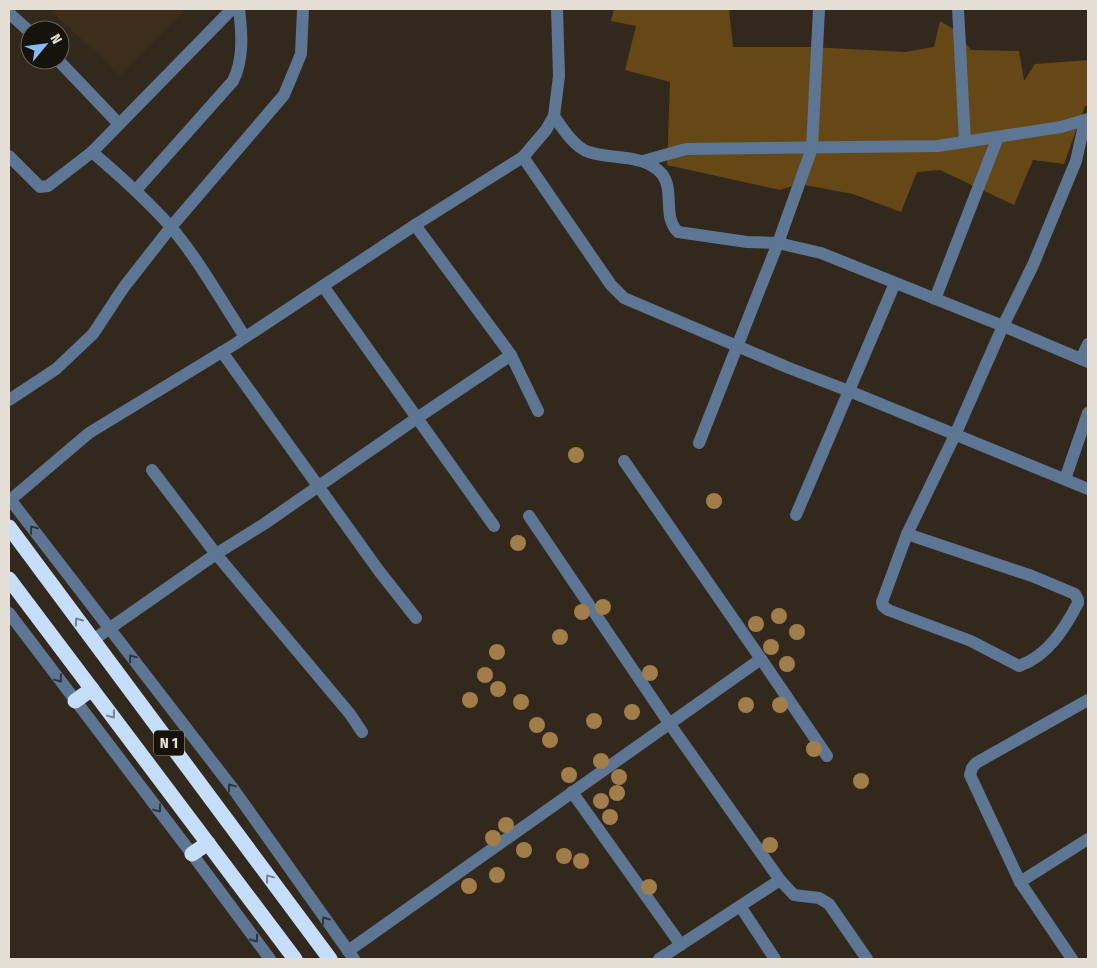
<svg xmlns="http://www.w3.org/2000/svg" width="1097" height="968" viewBox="0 0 1097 968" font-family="'Fira Sans Condensed',sans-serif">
<rect width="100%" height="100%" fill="#32281b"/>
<polygon fill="#3c2e1b" points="49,9 187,9 121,76"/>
<polygon fill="#664716" points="614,9 729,9 733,47 811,47 905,52 934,47 940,21 955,30 971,50 1019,51 1024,81 1035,64 1088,60 1088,106 1085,106 1064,164 1033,160 1014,205 940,170 917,172 901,212 853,194 799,184 780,190 667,165 670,82 625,70 636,26 611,21"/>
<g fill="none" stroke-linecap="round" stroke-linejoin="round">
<g stroke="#5d7694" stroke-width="12">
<polyline points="958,9 965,142"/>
<polyline points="9,13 30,32"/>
<polyline points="58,60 119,124"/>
<path d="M554 116C562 128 575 148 589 152 612 160 644 153 662 174 675 191 662 217 678 232L747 242 778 243 821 253 1003 326 1088 362"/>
<path d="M92 152C119 175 146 199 170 226 197 257 222 302 245 337"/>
<polyline points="9,156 40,187 48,186 92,152 232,9"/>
<polyline points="523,157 611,285 624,298 789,368 849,391 1088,489"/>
<polyline points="643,161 686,149 938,146 1061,127 1088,119"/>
<path d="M136 190 233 81C244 59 242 33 239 9"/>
<polyline points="323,286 494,526"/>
<polyline points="935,299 998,137"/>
<polyline points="222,352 379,571 416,618"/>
<polyline points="511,355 538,411"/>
<polyline points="1081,359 1088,344"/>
<polyline points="9,400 56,369 93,334 124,287 171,227 284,95 301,54 303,9"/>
<polyline points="699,443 778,243 812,148 819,9"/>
<polyline points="152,470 216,554 350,714 362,732"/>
<polyline points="1065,479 1088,413"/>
<polyline points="9,498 234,790 354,959"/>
<polyline points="9,501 89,433 235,344 415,225 523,157 546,130 554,116 559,76 557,9"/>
<polyline points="796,515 895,283"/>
<polyline points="529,516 669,723 780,880 794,895 819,898 829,904 867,959"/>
<path d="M907 534 1032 576 1075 594 1078 600V603C1065 628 1048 656 1019 666L971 641 888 610 883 606 882 602 907 534 955 435 1003 326 1033 265 1076 161 1085 121"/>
<polyline points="9,613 192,854 270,959"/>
<polyline points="93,640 216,554 264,524 417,418 511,355 415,225"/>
<polyline points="761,659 827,756"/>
<polyline points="572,792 681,945"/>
<polyline points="1020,882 1088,839"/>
<polyline points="740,906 775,959"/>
<polyline points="348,951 761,659 624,461"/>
<polyline points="659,959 780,880"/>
<polyline points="1072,959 1020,882 970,775 972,768 976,763 1088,700"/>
</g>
<g stroke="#c5defb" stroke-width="15">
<polyline points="9,527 330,959"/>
<polyline points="9,579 295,959"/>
<polyline points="75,701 92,689"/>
<polyline points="192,854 208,843"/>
</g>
</g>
<g fill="#a17d49">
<circle cx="576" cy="455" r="8"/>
<circle cx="714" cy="501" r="8"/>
<circle cx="518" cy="543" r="8"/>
<circle cx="603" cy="607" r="8"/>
<circle cx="582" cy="612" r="8"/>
<circle cx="779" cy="616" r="8"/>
<circle cx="756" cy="624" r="8"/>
<circle cx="797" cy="632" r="8"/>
<circle cx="560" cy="637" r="8"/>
<circle cx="771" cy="647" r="8"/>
<circle cx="497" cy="652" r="8"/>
<circle cx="787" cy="664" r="8"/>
<circle cx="650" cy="673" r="8"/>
<circle cx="485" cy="675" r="8"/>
<circle cx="498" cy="689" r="8"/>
<circle cx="470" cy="700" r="8"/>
<circle cx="521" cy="702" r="8"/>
<circle cx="746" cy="705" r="8"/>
<circle cx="780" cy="705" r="8"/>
<circle cx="632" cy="712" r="8"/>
<circle cx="594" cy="721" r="8"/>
<circle cx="537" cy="725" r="8"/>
<circle cx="550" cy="740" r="8"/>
<circle cx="814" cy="749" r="8"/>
<circle cx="601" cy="761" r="8"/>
<circle cx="569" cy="775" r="8"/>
<circle cx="619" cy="777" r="8"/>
<circle cx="861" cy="781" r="8"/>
<circle cx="617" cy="793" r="8"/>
<circle cx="601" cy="801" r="8"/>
<circle cx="610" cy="817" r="8"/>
<circle cx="506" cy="825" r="8"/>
<circle cx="493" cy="838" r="8"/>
<circle cx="770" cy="845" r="8"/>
<circle cx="524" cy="850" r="8"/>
<circle cx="564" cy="856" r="8"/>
<circle cx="581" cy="861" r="8"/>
<circle cx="497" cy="875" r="8"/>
<circle cx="469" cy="886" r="8"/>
<circle cx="649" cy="887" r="8"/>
</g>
<defs><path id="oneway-chevron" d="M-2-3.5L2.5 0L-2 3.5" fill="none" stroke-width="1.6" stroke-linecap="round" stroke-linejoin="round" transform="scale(1.25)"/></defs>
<g stroke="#2f353c">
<use href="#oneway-chevron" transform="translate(33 529) rotate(-128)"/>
<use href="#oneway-chevron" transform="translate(132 658) rotate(-127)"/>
<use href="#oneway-chevron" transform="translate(59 679) rotate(53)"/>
<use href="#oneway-chevron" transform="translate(231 787) rotate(-127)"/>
<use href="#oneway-chevron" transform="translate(158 809) rotate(53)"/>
<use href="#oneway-chevron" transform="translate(325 920) rotate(-125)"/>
<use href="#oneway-chevron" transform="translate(255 939) rotate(54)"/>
</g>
<g stroke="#76828f">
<use href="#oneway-chevron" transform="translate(78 621) rotate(-126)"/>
<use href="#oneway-chevron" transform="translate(112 715) rotate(53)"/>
<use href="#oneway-chevron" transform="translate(269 878) rotate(-127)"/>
</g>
<g text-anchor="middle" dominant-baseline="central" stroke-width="4.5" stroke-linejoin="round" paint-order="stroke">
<rect fill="#16120c" stroke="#a6a199" stroke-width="1" x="154" y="730.5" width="30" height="25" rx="4"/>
<g font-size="15" font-weight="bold" fill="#e4ded5">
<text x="169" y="743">N 1</text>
</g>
</g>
<rect width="1097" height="968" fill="none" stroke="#e4ded5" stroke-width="20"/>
<g transform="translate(45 45) rotate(61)"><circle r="24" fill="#16120c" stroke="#68645c"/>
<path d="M0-4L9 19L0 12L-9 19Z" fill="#85bbfb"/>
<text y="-8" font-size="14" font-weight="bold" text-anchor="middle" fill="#e4ded5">N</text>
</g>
</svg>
